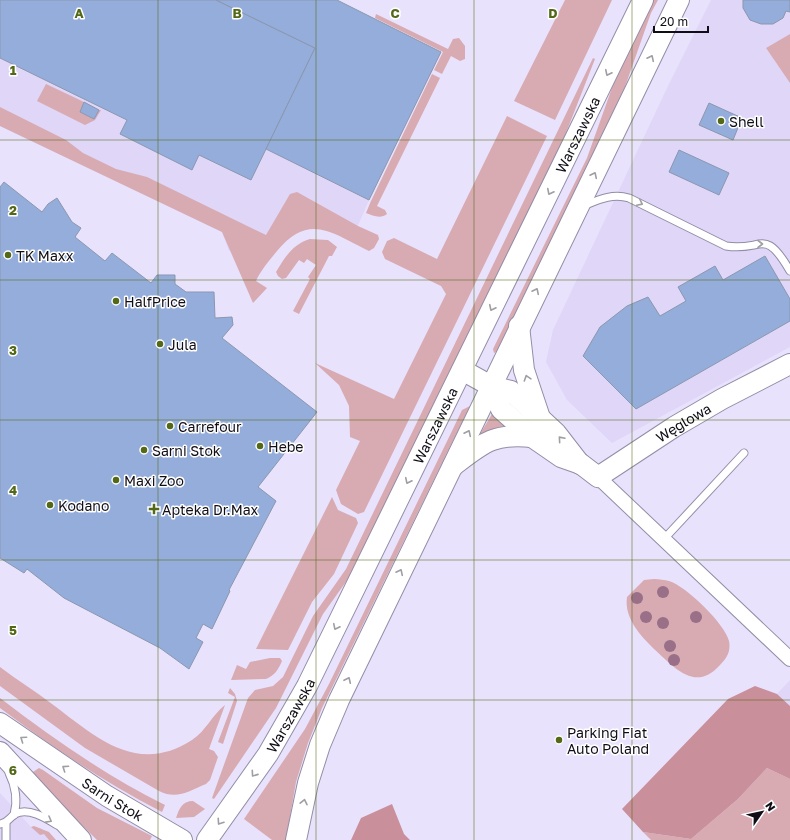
<svg xmlns="http://www.w3.org/2000/svg" width="790" height="840" viewBox="0 0 790 840" font-family="'Golos Text',sans-serif">
<rect width="100%" height="100%" fill="#e9e2fd"/>
<g fill="#dfd6f8">
<polygon points="0,0 338,0 337,1 441,52 369,200 353,237 291,203 273,233 229,251 222,232 0,126"/>
<polygon points="711,0 790,0 790,34 766,48 790,83 790,347 612,443 567,400 546,362 553,330 667,88"/>
<polygon points="790,680 790,706 777,694"/>
<polygon points="0,793 31,827 41,828 51,840 0,840"/>
</g>
<g fill="#d8aab2">
<polygon points="565,0 612,0 555,120 514,101"/>
<polygon points="654,0 658,0 651,13 621,98 498,351 494,353 493,349 587,158 613,85"/>
<polygon points="376,14 448,49 453,39 459,38 465,46 465,59 460,61 451,56 442,74 434,70 443,52 375,18"/>
<polygon points="790,34 790,83 766,48"/>
<polygon points="593,58 595,59 562,143 353,572 323,614 276,708 214,799 212,798 248,698 255,690 273,686 283,677 313,616 346,569"/>
<path d="M432 74 440 78 377 206 385 210 387 214C381 219 373 216 366 213L371 201Z"/>
<polygon points="46,84 84,102 80,112 94,119 99,110 101,110 95,120 85,125 37,101"/>
<path d="M0 107 66 140 83 153 116 169 147 177 266 235 290 194 297 192 358 226 378 235 379 239 374 248 369 251C332 233 309 212 277 251 269 261 261 270 256 281L267 288 253 303 222 232 0 126Z"/>
<polygon points="507,116 547,136 364,512 358,514 341,504 336,490 360,441 350,437 349,406 339,385 315,363 394,399 446,294 441,286 385,259 382,252 387,241 394,238 437,259"/>
<path d="M310 239 328 240 337 247 332 256H329L299 314 293 311 310 279 308 277 316 265 307 259 304 263 299 260 286 278 282 279 278 276 276 272C285 257 293 244 310 239Z"/>
<polygon points="470,406 322,708 308,743 296,782 286,840 272,840 244,819 305,729 329,684 451,433 462,410"/>
<polygon points="492,414 505,425 503,428 481,435 480,434"/>
<polygon points="332,497 338,510 356,518 358,523 334,574 312,602 288,650 256,649"/>
<path d="M654 579C659 579 665 580 669 581 686 586 725 624 729 641 731 651 727 658 720 665 695 693 674 667 654 649 640 635 624 618 627 597L644 580Z"/>
<path d="M270 658H280L282 661C278 670 275 675 266 679L231 680 237 665 246 669 250 662Z"/>
<path d="M0 667C17 680 35 691 52 704 95 736 136 776 192 740 206 731 212 715 225 705L209 749 214 751 218 757 210 780 206 784C189 791 177 800 159 791L85 748 0 686Z"/>
<polygon points="230,688 235,694 237,701 223,744 218,742 235,697 228,693"/>
<path d="M0 698C52 738 105 775 165 805L162 812C104 782 52 747 0 708Z"/>
<polygon points="39,768 43,770 97,808 152,836 150,840 97,840 35,779 33,772"/>
<polygon points="767,768 790,779 790,840 651,840 643,832 691,839 738,799"/>
<path d="M193 801 205 809 194 817 176 818C179 809 182 801 193 801Z"/>
<polygon points="34,826 49,832 56,840 49,840 44,834 40,835 31,827"/>
</g>
<g fill="#c98f9a">
<polygon points="755,686 777,694 790,706 790,779 767,768 738,799 691,839 643,832 622,809 728,699"/>
<polygon points="392,804 404,834 410,840 351,840 361,818"/>
</g>
<g fill="#95adda" stroke="#8b97af">
<polygon points="0,0 216,0 315,48 251,180 199,155 192,170 120,134 127,120 0,58"/>
<polygon points="216,0 337,0 441,52 369,200 266,149 315,48"/>
<polygon points="743,0 790,0 790,12 786,11 783,18 773,24 761,24 750,20 743,8"/>
<polygon points="84,102 99,110 94,119 80,112"/>
<polygon points="709,103 742,118 733,140 699,125"/>
<polygon points="679,150 729,173 719,195 669,172"/>
<polygon points="4,182 42,212 48,204 57,198 72,222 81,228 75,237 105,261 112,253 151,283 157,275 175,275 175,284 186,292 214,292 215,318 232,317 233,325 222,338 317,412 258,487 276,501 229,590 230,591 212,629 203,624 196,638 203,642 189,669 160,648 64,598 27,569 24,573 0,558 0,187"/>
<polygon points="765,256 790,299 790,321 636,409 583,356 600,327 627,306 648,297 660,316 686,301 678,287 715,266 723,280"/>
</g>
<g fill="none" stroke-linecap="round" stroke-linejoin="round">
<g stroke="#938da6" stroke-width="9">
<g id="lane">
<path d="M583 206C598 200 612 193 629 198L726 246C763 252 764 226 790 271"/>
<polyline points="664,539 744,453"/>
<path d="M9 773C16 787 18 800 14 815"/>
<polyline points="6,823 6,840"/>
<path d="M0 824C8 823 9 818 15 814 28 807 46 818 57 825"/>
</g>
</g>
<g stroke="#938da6" stroke-width="16">
<polyline id="street" points="598,477 790,659"/>
</g>
<g stroke="#938da6" stroke-width="22">
<g id="secondary">
<polyline points="519,326 524,370 539,415"/>
<polyline points="462,370 491,386 511,391 556,433 580,464"/>
<path id="s1" d="M491 386 501 409 532 437 561 457 581 464 598 477 674 427 722 399 790 364"/>
<path d="M453 466C483 443 493 433 532 437"/>
<path id="s2" d="M0 723 107 796 182 840"/>
<polyline points="0,752 81,840"/>
<path id="s3" d="M207 840 268 754 307 686 643 0"/>
<polyline points="296,840 308,783 320,745 339,700 679,0"/>
</g>
</g>
<use href="#lane" stroke="#fff" stroke-width="7"/>
<use href="#street" stroke="#fff" stroke-width="14"/>
<use href="#secondary" stroke="#fff" stroke-width="20"/>
</g>
<g fill="#997088">
<circle cx="663" cy="592" r="6"/>
<circle cx="637" cy="598" r="6"/>
<circle cx="646" cy="617" r="6"/>
<circle cx="696" cy="617" r="6"/>
<circle cx="663" cy="623" r="6"/>
<circle cx="670" cy="646" r="6"/>
<circle cx="674" cy="660" r="6"/>
</g>
<defs><path id="oneway-chevron" d="M-2-3.5L2.5 0L-2 3.5" fill="none" stroke-width="1.6" stroke-linecap="round" stroke-linejoin="round"/></defs>
<g stroke="#9f9ea2">
<use href="#oneway-chevron" transform="translate(651 58) rotate(-64)"/>
<use href="#oneway-chevron" transform="translate(608 73) rotate(116)"/>
<use href="#oneway-chevron" transform="translate(594 175) rotate(-64)"/>
<use href="#oneway-chevron" transform="translate(550 192) rotate(117)"/>
<use href="#oneway-chevron" transform="translate(640 203) rotate(26)"/>
<use href="#oneway-chevron" transform="translate(760 244)"/>
<use href="#oneway-chevron" transform="translate(536 291) rotate(-64)"/>
<use href="#oneway-chevron" transform="translate(492 308) rotate(116)"/>
<use href="#oneway-chevron" transform="translate(527 378) rotate(-108)"/>
<use href="#oneway-chevron" transform="translate(468 433) rotate(-64)"/>
<use href="#oneway-chevron" transform="translate(561 439) rotate(-131)"/>
<use href="#oneway-chevron" transform="translate(408 481) rotate(116)"/>
<use href="#oneway-chevron" transform="translate(400 572) rotate(-64)"/>
<use href="#oneway-chevron" transform="translate(336 627) rotate(116)"/>
<use href="#oneway-chevron" transform="translate(348 680) rotate(-65)"/>
<use href="#oneway-chevron" transform="translate(23 739) rotate(-145)"/>
<use href="#oneway-chevron" transform="translate(65 768) rotate(-146)"/>
<use href="#oneway-chevron" transform="translate(254 774) rotate(125)"/>
<use href="#oneway-chevron" transform="translate(304 802) rotate(-78)"/>
<use href="#oneway-chevron" transform="translate(49 820) rotate(29)"/>
<use href="#oneway-chevron" transform="translate(220 822) rotate(124)"/>
</g>
<path fill="none" stroke="#536917" stroke-width="1" stroke-opacity="0.55" d="M158 0V840M316 0V840M474 0V840M632 0V840M0 140H790M0 280H790M0 420H790M0 560H790M0 700H790"/>
<g fill="#536917" stroke="#fff" stroke-width="1.5">
<circle cx="721" cy="121" r="4"/>
<circle cx="8" cy="255" r="4"/>
<circle cx="116" cy="301" r="4"/>
<circle cx="160" cy="344" r="4"/>
<circle cx="170" cy="426" r="4"/>
<circle cx="260" cy="446" r="4"/>
<circle cx="144" cy="450" r="4"/>
<circle cx="116" cy="480" r="4"/>
<circle cx="50" cy="505" r="4"/>
<path d="M152 503h4v4h4v4h-4v4h-4v-4h-4v-4h4z"/>
<circle cx="559" cy="740" r="4"/>
</g>
<g text-anchor="middle" dominant-baseline="central" stroke-width="3" stroke-linejoin="round" paint-order="stroke">
<g font-size="14" fill="#100d16" stroke="#fff" text-anchor="start">
<text x="729" y="121">Shell</text>
<text x="16" y="255">TK Maxx</text>
<text x="124" y="301">HalfPrice</text>
<text x="168" y="344">Jula</text>
<text x="178" y="426">Carrefour</text>
<text x="268" y="446">Hebe</text>
<text x="152" y="450">Sarni Stok</text>
<text x="124" y="480">Maxi Zoo</text>
<text x="58" y="505">Kodano</text>
<text x="162" y="509">Apteka Dr.Max</text>
<text x="567" y="732">Parking Fiat<tspan x="567" dy="16">Auto Poland</tspan></text>
</g>
<g font-size="14" fill="#100d16" stroke="#fff">
<text stroke="none"><textPath href="#s3" startOffset="798">Warszawska</textPath></text>
<text stroke="none"><textPath href="#s1" startOffset="246">Węglowa</textPath></text>
<text stroke="none"><textPath href="#s3" startOffset="474">Warszawska</textPath></text>
<text stroke="none"><textPath href="#s3" startOffset="150">Warszawska</textPath></text>
<text stroke="none"><textPath href="#s2" startOffset="136">Sarni Stok</textPath></text>
</g>
</g>
<g font-size="13" text-anchor="middle" font-weight="bold" fill="#536917" stroke="#fff" stroke-width="3" stroke-linejoin="round" paint-order="stroke">
<text x="79" y="18">A</text>
<text x="237" y="18">B</text>
<text x="395" y="18">C</text>
<text x="553" y="18">D</text>
<text x="13" y="75">1</text>
<text x="13" y="215">2</text>
<text x="13" y="355">3</text>
<text x="13" y="495">4</text>
<text x="13" y="635">5</text>
<text x="13" y="775">6</text>
</g>
<g transform="translate(762 812) rotate(56)" stroke="#ffffff" stroke-width="3" paint-order="stroke">
<path d="M0-3L7 15L0 10L-7 15Z" fill="#100d16"/>
<text y="-6" font-size="11" font-weight="bold" text-anchor="middle" fill="#100d16">N</text>
</g>
<path d="M654 26v6h54v-6" fill="none" stroke="#100d16" stroke-width="2"/>
<text x="660" y="26" font-size="12" fill="#100d16" stroke="#ffffff" stroke-width="3" paint-order="stroke">20 m</text>
</svg>
